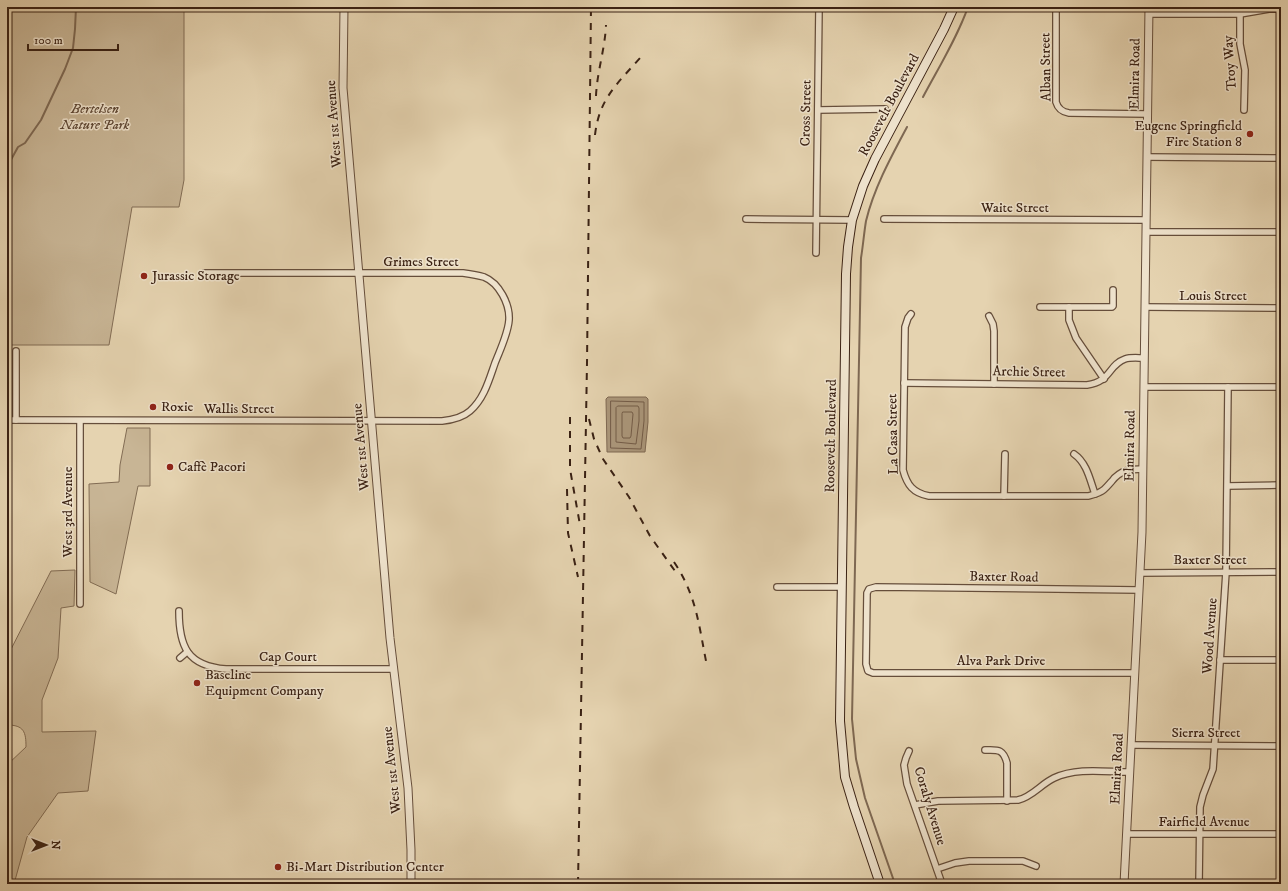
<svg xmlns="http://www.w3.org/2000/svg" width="1288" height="891" viewBox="0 0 1288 891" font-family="'IM FELL DW Pica',serif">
<rect width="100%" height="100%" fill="#e5d3b0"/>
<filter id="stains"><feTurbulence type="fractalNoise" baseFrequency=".005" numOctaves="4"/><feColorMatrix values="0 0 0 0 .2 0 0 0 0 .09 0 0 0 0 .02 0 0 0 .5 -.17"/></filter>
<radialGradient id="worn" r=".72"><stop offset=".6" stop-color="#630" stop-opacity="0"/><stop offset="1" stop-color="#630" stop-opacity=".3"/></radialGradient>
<g fill="#c8b595" stroke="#826c54">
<polygon points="7,7 184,7 184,180 179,207 132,207 109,345 7,345"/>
<polygon points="127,428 150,428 150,486 138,486 116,594 90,582 89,484 119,482 120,465"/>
<path d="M75 570 74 606 61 608 58 658 42 700V732L96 731 88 791 58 793 27 837 14 884H7V765L26 747C26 732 24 725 7 725V657L51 571Z"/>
</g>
<polygon fill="#ab977b" stroke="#7e6852" points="608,397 646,397 648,399 648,422 645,452 607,452 606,399"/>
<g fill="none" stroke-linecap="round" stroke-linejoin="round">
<g stroke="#735c48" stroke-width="1">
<polygon points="611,401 644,402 644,421 641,449 611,448"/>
<polygon points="618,406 638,406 639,408 639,421 636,444 616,442 616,408"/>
<polygon points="623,412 632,412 633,414 631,436 630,438 623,438 622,436 622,414"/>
</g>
<g stroke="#7e6852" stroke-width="2">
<path d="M923 97C939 67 957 38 968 7"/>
<polyline points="7,167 18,147 25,143 41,120 65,69 73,48 75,29 76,7"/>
<path d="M895 884 865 798 856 759 852 719 861 258C863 246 864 233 866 221 874 188 891 157 907 127"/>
</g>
<g stroke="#664e3b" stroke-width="8">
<g id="minor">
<path d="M1056 7V102C1058 109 1062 112 1069 113L1147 114"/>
<polyline points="1149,14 1240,14 1269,9 1281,9"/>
<polyline points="1240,14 1240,44 1245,70 1244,110"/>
<polyline points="818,110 885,109"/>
<polyline points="1147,157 1281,158"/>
<polyline points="746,219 852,220"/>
<polyline points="884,219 1146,220"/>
<polyline points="1146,232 1281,232"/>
<polyline points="816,253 819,7"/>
<polyline points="1040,307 1112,307 1113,306 1113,290"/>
<polyline points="1069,307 1069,320 1076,338 1104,379"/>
<polyline points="1145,307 1281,308"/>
<path d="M911 314 908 318 905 327 903 470C907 485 913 493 929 496H1088C1092 495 1097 494 1100 492 1105 490 1108 485 1112 481 1120 470 1131 469 1143 469"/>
<polyline points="989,316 993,324 994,331 994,384"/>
<path d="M904 383 1087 385C1111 382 1108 365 1125 359 1131 357 1138 358 1144 358"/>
<polyline points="1144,387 1281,387"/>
<path d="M7 420 442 421C452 420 462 418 470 411 484 399 489 380 495 363 500 350 508 334 509 320 510 304 499 283 484 277 477 275 470 274 463 273H205"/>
<polyline points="16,420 16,351"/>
<path d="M1074 454C1087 463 1090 480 1095 494"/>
<polyline points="1228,486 1281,485"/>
<polyline points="1004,496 1005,454"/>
<polyline points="1140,573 1281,572"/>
<polyline points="777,587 842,587"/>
<polyline points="80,604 80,421"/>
<path d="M179 611C179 646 187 666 226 669H393"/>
<polyline points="180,658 187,652"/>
<polyline points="1220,660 1281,660"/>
<polyline points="1135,673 873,673 868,671 866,664 867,593 869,589 876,587 1139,590"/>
<polyline points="1132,745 1281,746"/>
<path d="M985 750C997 750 1003 748 1007 763V801"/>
<polyline points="909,751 906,758 904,765 907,784 942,884"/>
<path d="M915 805 938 801 1018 800C1032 797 1041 784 1054 778 1077 767 1106 772 1130 772"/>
<polyline points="1127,834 1281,834"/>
<polyline points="937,869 955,863 969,861 1023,861 1036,866"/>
<polyline points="1199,884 1200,807 1203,795 1213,769 1226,572 1228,387"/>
</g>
</g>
<g stroke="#664e3b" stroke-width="9">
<g id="tertiary">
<polyline points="344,7 343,88 390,638 408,788 411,850 411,884"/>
<polyline points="1124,884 1142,532 1149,7"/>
</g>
</g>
<g stroke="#3b2214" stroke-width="10">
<polyline id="secondary" points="880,884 854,807 845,777 840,721 846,274 848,247 852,220 863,186 875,159 944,29 954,7"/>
</g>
<use href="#minor" stroke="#eee2cc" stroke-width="5.5"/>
<use href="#tertiary" stroke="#eee2cc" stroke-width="7"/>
<use href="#secondary" stroke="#eee2cc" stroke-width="8"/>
<g stroke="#3b2214" stroke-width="2" stroke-dasharray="7 7" stroke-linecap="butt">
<path d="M596 96C597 72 605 49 606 25"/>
<path d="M595 135C599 99 617 84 640 58"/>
<polyline points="570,417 570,469 580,525"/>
<polyline points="589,419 594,439 603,459 629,497 650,536 675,571"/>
<polyline points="567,489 568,533 578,577"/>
<path d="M674 562C697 596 699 627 707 666"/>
<polyline points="578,884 587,363 591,7"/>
</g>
</g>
<g fill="#8f2418" stroke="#eee2cc" stroke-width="1.5">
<circle cx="1250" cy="134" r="4"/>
<circle cx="144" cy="276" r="4"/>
<circle cx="153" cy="407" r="4"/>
<circle cx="170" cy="467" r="4"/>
<circle cx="197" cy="683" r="4"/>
<circle cx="278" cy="867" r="4"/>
</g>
<g text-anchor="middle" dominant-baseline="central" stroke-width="3" stroke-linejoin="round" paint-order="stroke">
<g font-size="14" fill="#3b2214" stroke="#eee2cc">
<text transform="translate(1230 63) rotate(-94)">Troy Way</text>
<text transform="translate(1046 67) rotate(-91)">Alban Street</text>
<text transform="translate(1135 74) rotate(-89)">Elmira Road</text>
<text transform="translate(889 105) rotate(-62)">Roosevelt Boulevard</text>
<text transform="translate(806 113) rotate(-89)">Cross Street</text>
<text transform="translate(334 124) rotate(-94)">West 1st Avenue</text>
<text x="1015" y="208">Waite Street</text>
<text x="421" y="262">Grimes Street</text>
<text x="1213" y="296">Louis Street</text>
<text transform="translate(1029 372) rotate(1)">Archie Street</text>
<text x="239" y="409">Wallis Street</text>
<text transform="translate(893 434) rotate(-91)">La Casa Street</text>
<text transform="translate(831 436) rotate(-89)">Roosevelt Boulevard</text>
<text transform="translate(1130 446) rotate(-89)">Elmira Road</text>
<text transform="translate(361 447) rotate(-95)">West 1st Avenue</text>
<text transform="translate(68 512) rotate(-90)">West 3rd Avenue</text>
<text x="1210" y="560">Baxter Street</text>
<text transform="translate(1004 577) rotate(1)">Baxter Road</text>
<text transform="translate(1210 636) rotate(-86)">Wood Avenue</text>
<text x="288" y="657">Cap Court</text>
<text x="1001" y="661">Alva Park Drive</text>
<text x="1206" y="733">Sierra Street</text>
<text transform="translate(1117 769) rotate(-87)">Elmira Road</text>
<text transform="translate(392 770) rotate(-96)">West 1st Avenue</text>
<text transform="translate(930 806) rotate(73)">Coraly Avenue</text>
<text x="1204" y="822">Fairfield Avenue</text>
</g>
<g font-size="14" font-style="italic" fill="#5e4734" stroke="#eee2cc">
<text x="95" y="109">Bertelsen<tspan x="95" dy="16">Nature Park</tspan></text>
</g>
<g font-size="14" fill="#3b2214" stroke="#eee2cc" text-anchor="start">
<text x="1242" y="126" text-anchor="end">Eugene Springfield<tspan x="1242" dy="16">Fire Station 8</tspan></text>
<text x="152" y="276">Jurassic Storage</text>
<text x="161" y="407">Roxie</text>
<text x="178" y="467">Caffè Pacori</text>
<text x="205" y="675">Baseline<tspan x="205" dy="16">Equipment Company</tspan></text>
<text x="286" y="867">Bi-Mart Distribution Center</text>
</g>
</g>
<rect width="1288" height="891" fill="none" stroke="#e5d3b0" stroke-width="24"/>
<rect x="8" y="8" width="1272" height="875" fill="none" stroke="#3b2214" stroke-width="2"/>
<rect x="12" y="12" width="1264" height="867" fill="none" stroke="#3b2214"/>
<g transform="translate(46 845) rotate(90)" stroke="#eee2cc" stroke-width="3" paint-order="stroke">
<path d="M0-3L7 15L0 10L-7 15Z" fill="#3b2214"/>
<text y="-6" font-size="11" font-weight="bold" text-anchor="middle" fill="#3b2214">N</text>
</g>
<path d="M28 44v6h90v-6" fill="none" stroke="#3b2214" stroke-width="2"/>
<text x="34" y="44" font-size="12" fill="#3b2214" stroke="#eee2cc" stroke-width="3" paint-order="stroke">100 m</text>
<rect width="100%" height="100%" filter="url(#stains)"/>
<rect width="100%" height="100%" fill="url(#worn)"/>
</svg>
